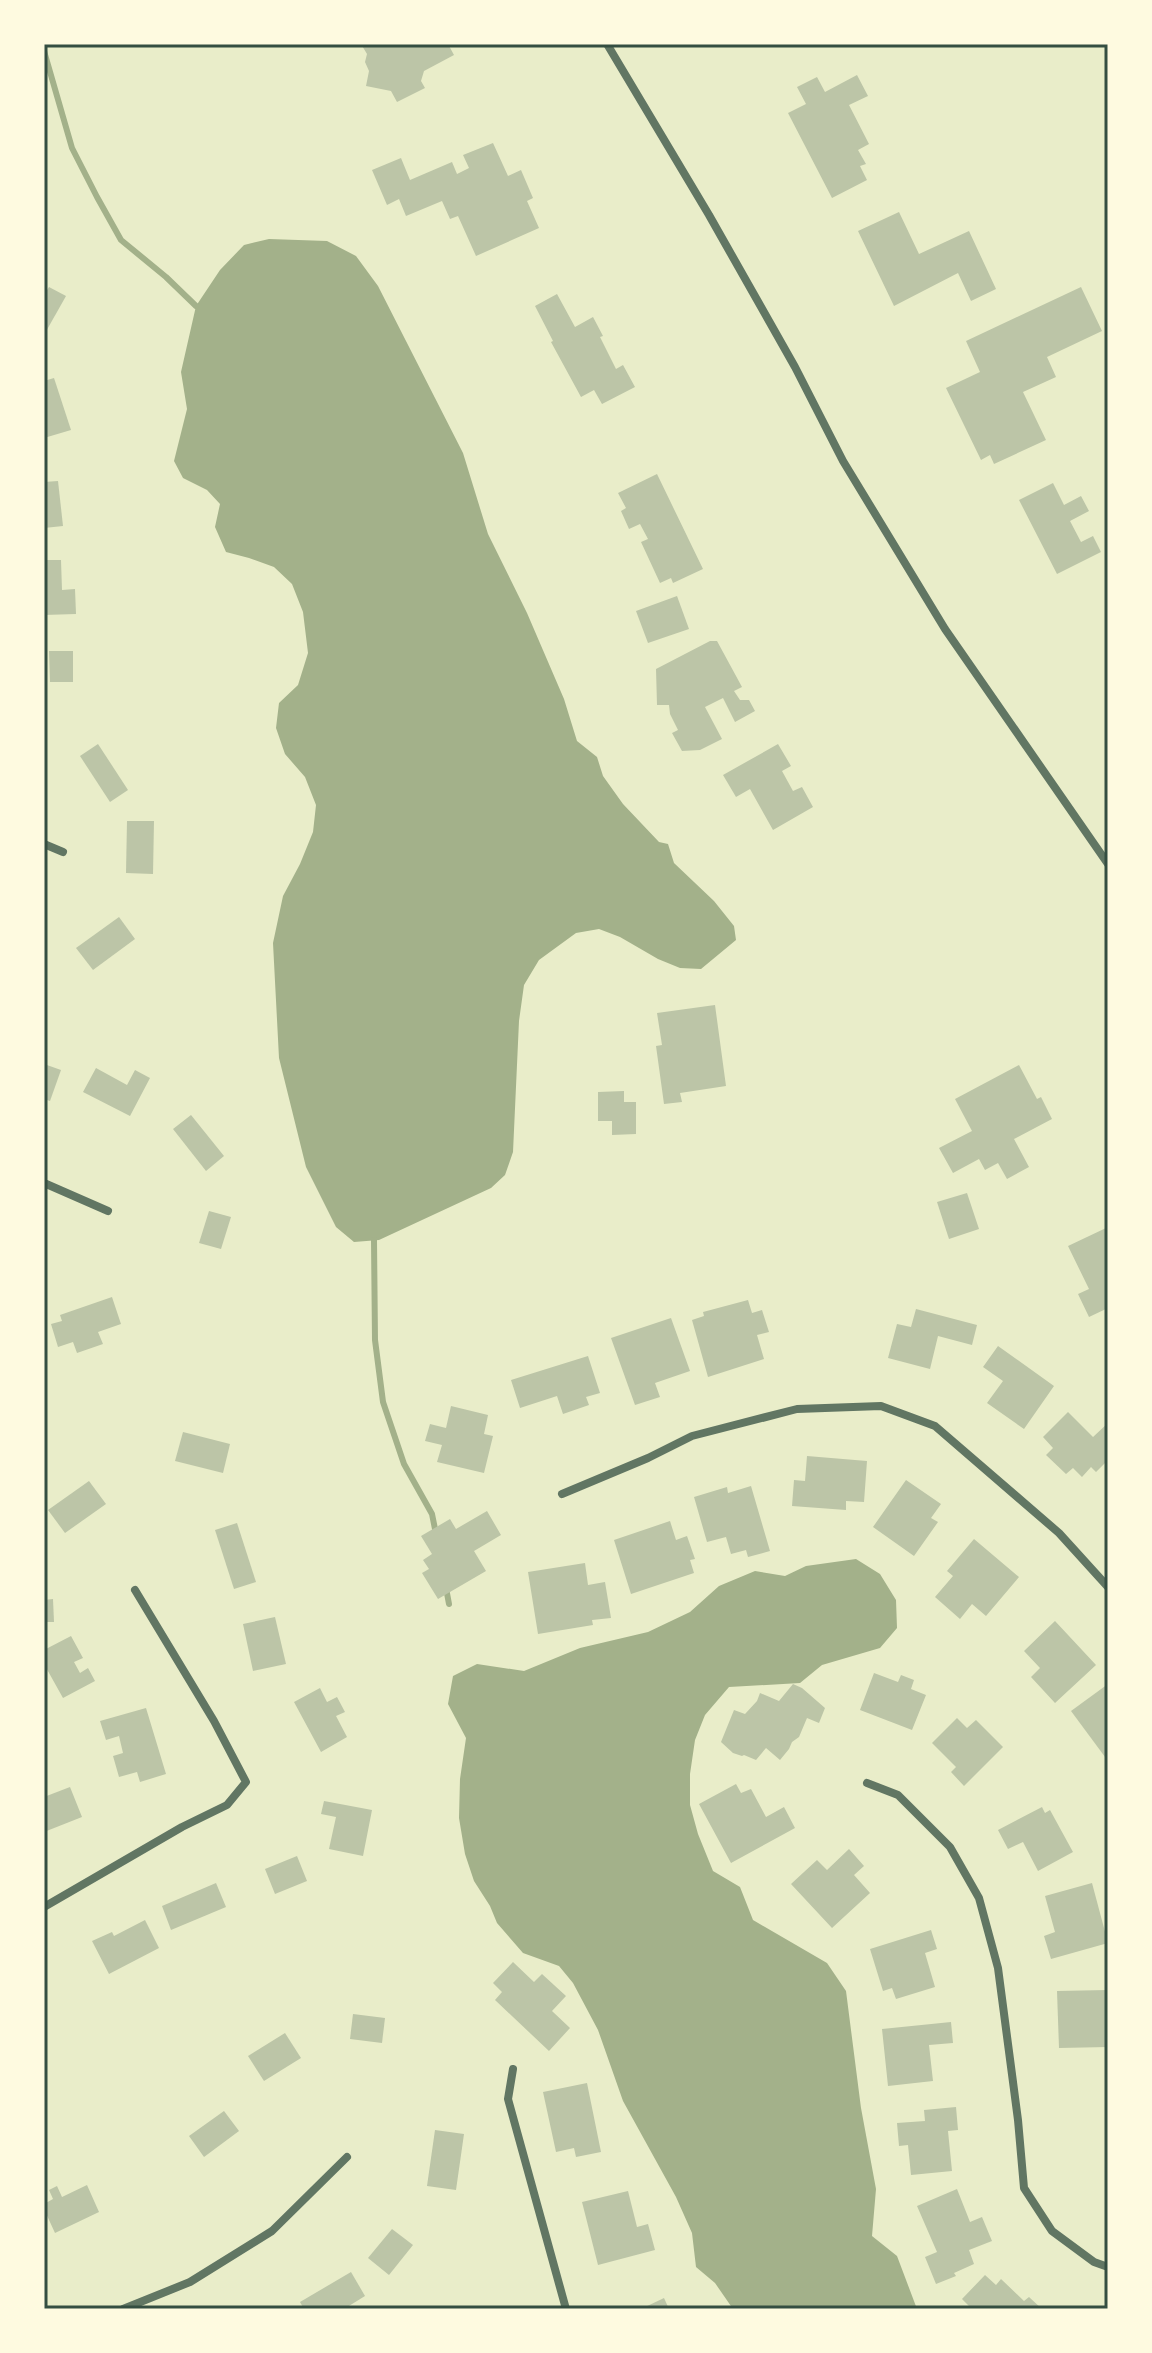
<svg xmlns="http://www.w3.org/2000/svg" width="1152" height="2353" viewBox="0 0 1152 2353" font-family="Roboto,sans-serif">
<rect width="100%" height="100%" fill="#e9edc9"/>
<g fill="#a3b18a">
<polygon points="269,239 327,241 356,256 378,286 463,453 488,534 527,613 564,699 577,741 597,757 603,776 623,804 659,842 668,844 674,863 714,901 734,926 736,940 701,969 680,968 658,959 620,937 599,929 576,933 539,960 524,985 519,1021 513,1152 505,1175 491,1188 379,1240 354,1242 336,1227 306,1167 279,1058 273,943 283,896 300,864 313,832 316,805 305,777 285,754 276,728 279,703 298,685 308,653 303,612 292,584 274,567 249,558 226,552 215,527 220,504 207,490 183,478 174,461 187,409 181,372 196,306 220,270 244,245"/>
<polygon points="856,1559 880,1574 896,1600 897,1628 880,1648 822,1665 800,1683 729,1687 705,1715 695,1740 690,1774 690,1805 698,1834 713,1871 740,1887 753,1920 827,1963 846,1991 861,2108 876,2189 872,2236 897,2256 917,2309 733,2309 715,2283 696,2267 692,2233 676,2197 623,2101 598,2030 573,1983 559,1966 523,1953 497,1923 490,1906 474,1881 465,1854 459,1818 460,1779 466,1738 448,1704 453,1676 477,1664 524,1671 580,1648 648,1632 690,1612 719,1586 755,1571 785,1576 806,1566"/>
</g>
<g fill="none" stroke-linecap="round" stroke-linejoin="round">
<g stroke="#a3b18a" stroke-width="6">
<polyline points="44,51 72,148 97,197 121,240 166,277 196,306"/>
<polyline points="374,1240 375,1340 383,1402 404,1464 432,1514 436,1534"/>
<polyline points="446,1588 449,1604"/>
</g>
</g>
<g fill="#bcc5a7">
<polygon points="361,44 448,44 454,55 424,71 421,81 425,88 397,102 391,91 366,86 369,71 365,62 367,54"/>
<polygon points="857,75 868,96 849,105 869,144 858,150 866,164 860,166 867,180 832,198 788,113 806,104 797,87 817,77 825,92"/>
<polygon points="493,143 508,176 521,170 533,198 527,201 539,228 476,256 458,216 450,219 442,201 406,216 399,199 387,205 372,170 401,158 410,180 452,162 457,174 469,168 463,155"/>
<polygon points="899,212 919,254 969,231 996,289 971,301 958,273 894,306 858,231"/>
<polygon points="49,287 66,296 44,335 44,295"/>
<polygon points="1081,287 1102,331 1047,357 1056,377 1023,392 1046,440 994,464 990,455 981,460 946,388 980,372 966,341"/>
<polygon points="557,294 575,327 593,317 603,336 600,337 616,369 623,365 635,387 602,404 594,390 581,397 551,342 553,341 535,306"/>
<polygon points="54,378 71,430 44,438 44,381"/>
<polygon points="657,474 703,569 673,583 671,578 660,583 641,542 648,539 640,524 629,529 621,511 626,508 618,493"/>
<polygon points="58,481 63,526 44,528 44,482"/>
<polygon points="1053,483 1064,505 1081,496 1089,511 1070,521 1081,542 1093,536 1101,552 1057,574 1019,500"/>
<polygon points="44,560 61,560 62,590 75,589 76,614 44,615"/>
<polygon points="677,596 689,629 648,643 636,611"/>
<polygon points="710,641 717,641 742,687 734,691 740,700 749,700 755,711 735,722 723,698 705,707 722,739 700,750 682,751 672,733 678,730 670,714 669,705 657,705 656,669"/>
<polygon points="49,651 73,651 73,682 50,682"/>
<polygon points="98,744 128,790 110,802 80,756"/>
<polygon points="778,744 791,766 782,771 793,791 802,787 813,807 773,830 750,789 736,797 723,775"/>
<polygon points="127,821 154,821 153,874 126,873"/>
<polygon points="119,917 135,939 93,970 76,948"/>
<polygon points="715,1005 726,1086 680,1093 682,1102 664,1104 656,1046 662,1045 657,1013"/>
<polygon points="44,1064 61,1070 50,1101 44,1099"/>
<polygon points="1019,1065 1037,1099 1041,1097 1052,1119 1014,1139 1029,1167 1007,1179 998,1163 985,1170 979,1159 953,1173 939,1148 972,1131 955,1099"/>
<polygon points="96,1068 127,1085 135,1070 150,1078 130,1116 83,1092"/>
<polygon points="624,1091 624,1102 636,1102 636,1134 612,1135 612,1121 598,1121 598,1092"/>
<polygon points="191,1115 224,1156 206,1171 173,1129"/>
<polygon points="967,1193 979,1229 949,1239 937,1202"/>
<polygon points="209,1211 231,1217 221,1249 199,1243"/>
<polygon points="1106,1228 1108,1233 1108,1308 1089,1317 1078,1294 1089,1289 1068,1246"/>
<polygon points="112,1297 121,1324 98,1332 103,1344 77,1353 73,1342 58,1347 51,1324 62,1321 60,1315"/>
<polygon points="748,1300 752,1313 762,1310 769,1332 757,1335 764,1359 708,1377 692,1320 704,1316 703,1312"/>
<polygon points="916,1309 977,1325 972,1345 938,1336 930,1369 888,1358 897,1324 911,1327"/>
<polygon points="671,1318 690,1371 655,1383 660,1397 635,1405 611,1338"/>
<polygon points="998,1346 1054,1386 1024,1429 987,1403 1003,1381 983,1367"/>
<polygon points="588,1356 600,1393 586,1397 589,1405 563,1414 557,1396 520,1408 511,1380"/>
<polygon points="451,1406 488,1415 484,1434 493,1436 484,1473 437,1462 442,1445 425,1441 430,1424 446,1428"/>
<polygon points="1068,1412 1093,1437 1108,1423 1108,1460 1096,1472 1091,1467 1082,1477 1073,1468 1066,1474 1046,1455 1053,1448 1043,1437"/>
<polygon points="183,1432 230,1444 223,1473 175,1461"/>
<polygon points="807,1456 867,1461 864,1502 846,1501 846,1510 792,1506 794,1480 805,1481"/>
<polygon points="906,1480 941,1504 931,1518 938,1522 914,1556 873,1527"/>
<polygon points="89,1481 106,1504 65,1533 48,1510"/>
<polygon points="751,1486 770,1551 748,1557 746,1550 731,1554 726,1537 707,1542 694,1497 727,1487 728,1493"/>
<polygon points="487,1511 501,1535 474,1551 486,1571 438,1599 422,1573 429,1569 423,1560 432,1554 421,1536 450,1519 456,1529"/>
<polygon points="670,1521 676,1540 687,1536 695,1559 690,1560 694,1573 631,1594 614,1540"/>
<polygon points="237,1523 256,1582 234,1589 215,1530"/>
<polygon points="974,1539 1019,1577 986,1616 972,1604 960,1619 935,1597 953,1576 947,1571"/>
<polygon points="585,1563 588,1585 605,1582 611,1618 592,1620 593,1625 538,1634 528,1572"/>
<polygon points="53,1599 54,1622 44,1622 44,1600"/>
<polygon points="275,1617 286,1664 253,1671 243,1624"/>
<polygon points="1055,1621 1096,1665 1055,1703 1031,1677 1040,1668 1024,1651"/>
<polygon points="71,1636 83,1658 74,1662 80,1673 88,1668 95,1681 63,1698 44,1664 44,1650"/>
<polygon points="874,1673 898,1682 901,1675 914,1680 911,1689 926,1695 912,1730 860,1710"/>
<polygon points="793,1684 802,1688 825,1708 819,1723 807,1718 799,1737 792,1742 789,1749 780,1760 766,1748 756,1760 744,1755 742,1756 733,1753 721,1742 734,1710 745,1714 757,1701 760,1693 779,1701"/>
<polygon points="1108,1684 1108,1761 1071,1711"/>
<polygon points="320,1688 327,1702 337,1697 345,1712 336,1716 347,1737 321,1752 294,1702"/>
<polygon points="146,1708 166,1774 140,1782 137,1772 119,1777 113,1756 123,1753 119,1736 106,1740 100,1721"/>
<polygon points="957,1718 967,1728 976,1720 1003,1747 964,1786 951,1772 956,1767 932,1743"/>
<polygon points="736,1784 741,1793 751,1789 766,1817 784,1807 795,1828 731,1863 699,1804"/>
<polygon points="70,1787 82,1817 44,1832 44,1797"/>
<polygon points="324,1801 372,1810 363,1856 329,1849 336,1817 321,1814"/>
<polygon points="1042,1807 1045,1813 1050,1810 1073,1852 1038,1871 1023,1842 1008,1849 998,1830"/>
<polygon points="849,1849 864,1866 854,1875 870,1893 832,1928 791,1884 817,1860 827,1870"/>
<polygon points="297,1856 307,1881 275,1894 265,1869"/>
<polygon points="216,1883 226,1907 171,1930 162,1906"/>
<polygon points="1092,1883 1108,1943 1051,1959 1044,1936 1055,1932 1045,1896"/>
<polygon points="145,1920 159,1948 109,1974 92,1941 112,1932 114,1936"/>
<polygon points="931,1930 937,1949 925,1953 935,1987 896,1999 892,1988 883,1991 870,1949"/>
<polygon points="513,1962 534,1982 542,1974 566,1996 552,2011 570,2028 549,2051 495,2000 502,1992 493,1983"/>
<polygon points="1108,1990 1108,2047 1059,2048 1057,1991"/>
<polygon points="353,2014 385,2018 382,2043 350,2039"/>
<polygon points="951,2022 953,2043 929,2045 933,2081 888,2086 882,2029"/>
<polygon points="285,2033 301,2058 264,2081 248,2056"/>
<polygon points="587,2083 601,2152 576,2157 574,2148 556,2152 543,2092"/>
<polygon points="956,2107 958,2130 948,2131 952,2171 911,2175 908,2145 899,2146 897,2123 925,2121 924,2110"/>
<polygon points="224,2111 239,2131 204,2157 189,2136"/>
<polygon points="435,2130 464,2134 456,2190 427,2186"/>
<polygon points="87,2185 99,2212 55,2233 44,2209 44,2204 53,2199 49,2190 57,2186 62,2197"/>
<polygon points="957,2189 970,2222 982,2217 992,2241 969,2250 974,2264 954,2273 956,2276 936,2284 925,2257 937,2252 917,2206"/>
<polygon points="628,2191 637,2227 648,2224 655,2250 598,2265 582,2202"/>
<polygon points="392,2229 413,2245 389,2275 368,2258"/>
<polygon points="351,2272 365,2296 344,2309 304,2309 300,2302"/>
<polygon points="985,2275 996,2285 1001,2279 1024,2301 1029,2297 1042,2309 972,2309 962,2299"/>
<polygon points="664,2298 669,2309 641,2309"/>
</g>
<g fill="none" stroke-linecap="round" stroke-linejoin="round">
<g stroke="#617663" stroke-width="8">
<polyline points="607,44 709,215 795,367 843,461 945,629 1108,864"/>
<polyline points="44,844 63,852"/>
<polyline points="44,1183 108,1211"/>
<polyline points="562,1494 648,1458 692,1436 797,1409 881,1406 935,1426 1059,1533 1108,1587"/>
<polyline points="867,1783 898,1795 950,1847 979,1898 998,1968 1018,2120 1024,2188 1052,2231 1094,2262 1108,2267"/>
<polyline points="44,1907 182,1827 227,1805 246,1782 214,1721 135,1590"/>
<polyline points="513,2069 508,2099 566,2309"/>
<polyline points="123,2309 190,2282 272,2231 347,2157"/>
</g>
</g>
<rect width="1152" height="2353" fill="none" stroke="#fefae0" stroke-width="92"/>
<rect x="46" y="46" width="1060" height="2261" fill="none" stroke="#344e41" stroke-width="3"/>
</svg>
